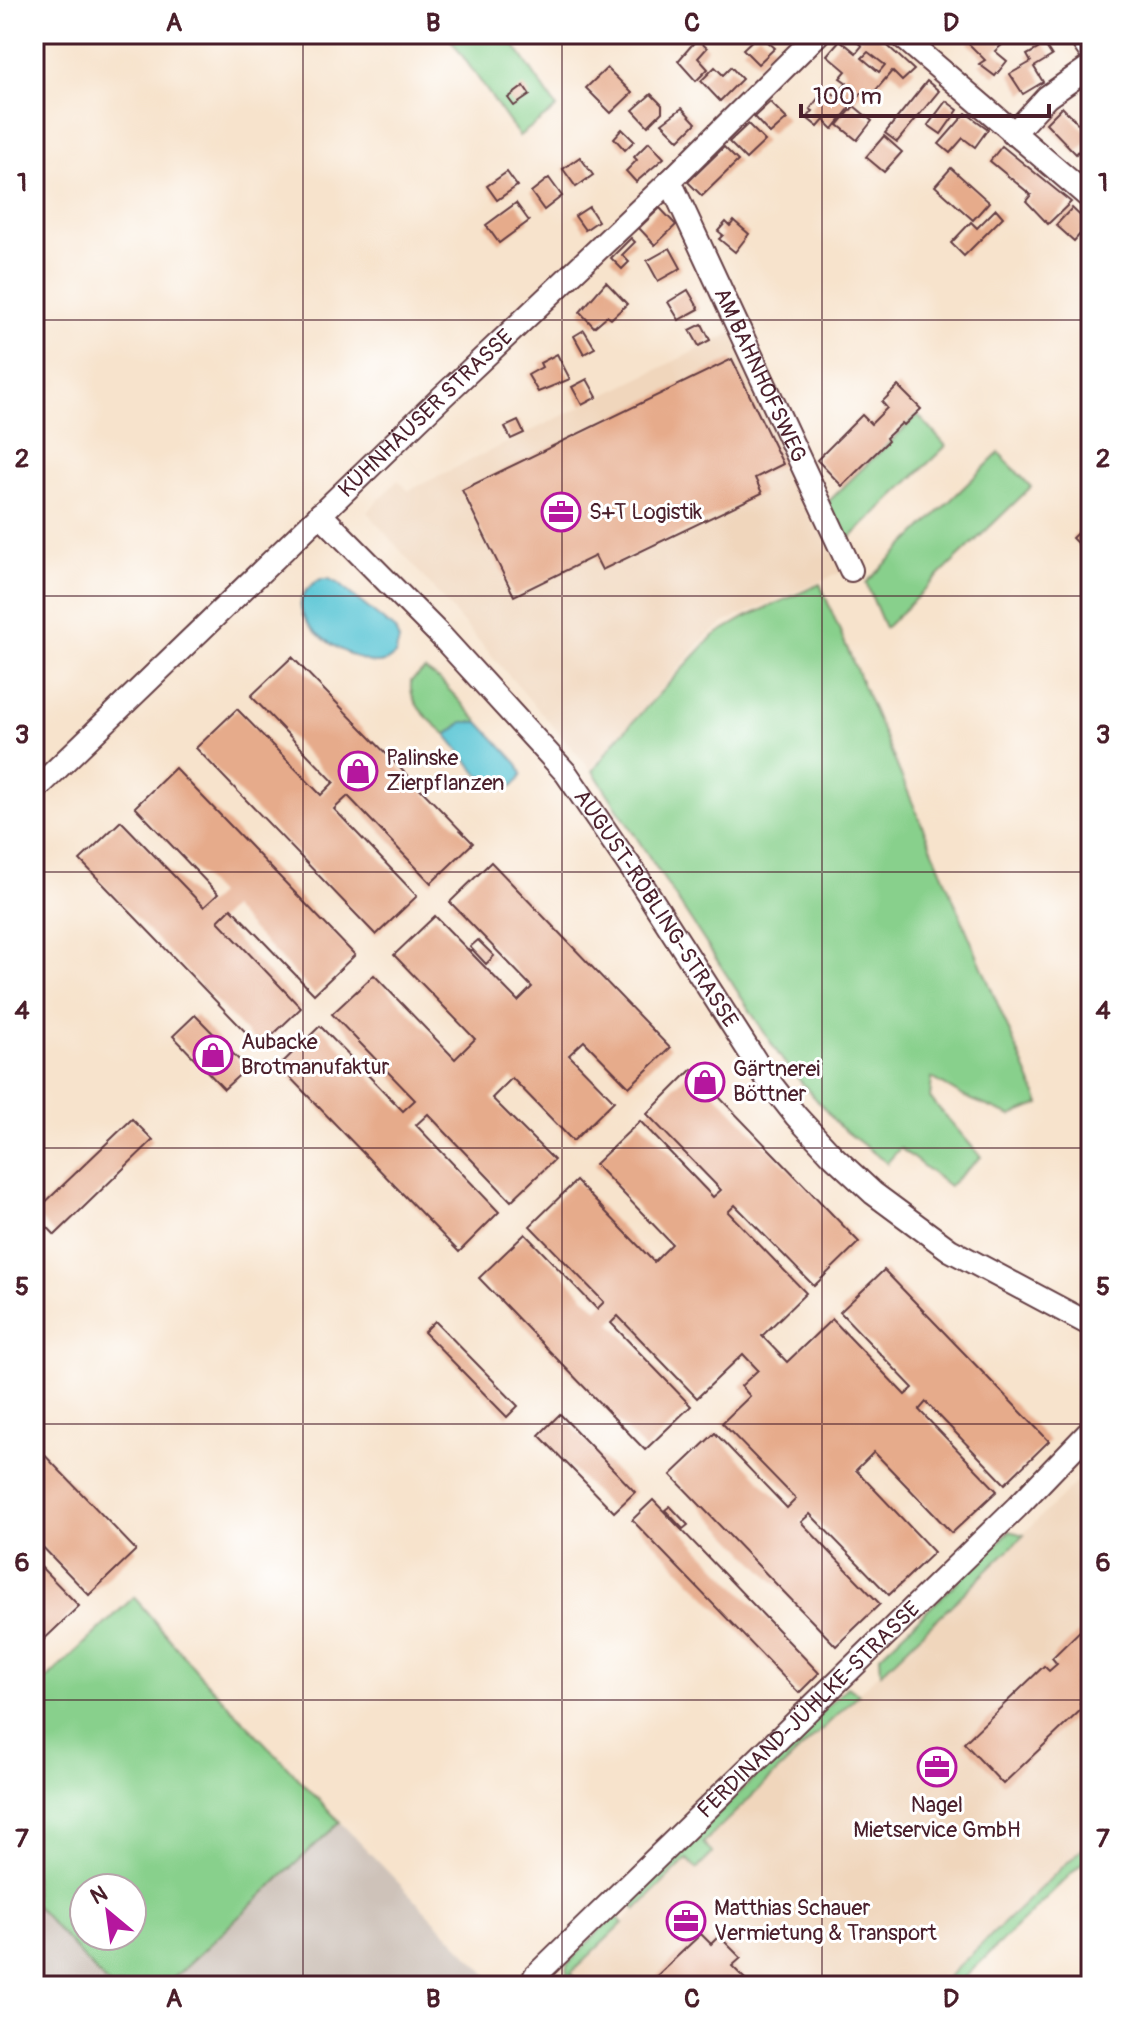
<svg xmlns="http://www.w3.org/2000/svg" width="1125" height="2020" viewBox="0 0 1125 2020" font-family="Pangolin,sans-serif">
<rect width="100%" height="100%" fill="#fff"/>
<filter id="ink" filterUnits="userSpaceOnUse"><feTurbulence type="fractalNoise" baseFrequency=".0125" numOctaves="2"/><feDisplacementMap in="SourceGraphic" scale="16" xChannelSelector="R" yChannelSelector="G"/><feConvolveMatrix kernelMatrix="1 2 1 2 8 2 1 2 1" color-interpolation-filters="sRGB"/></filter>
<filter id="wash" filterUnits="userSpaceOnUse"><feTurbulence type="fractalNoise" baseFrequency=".006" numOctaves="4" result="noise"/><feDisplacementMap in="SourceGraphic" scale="32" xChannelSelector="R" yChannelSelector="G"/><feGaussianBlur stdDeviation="1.8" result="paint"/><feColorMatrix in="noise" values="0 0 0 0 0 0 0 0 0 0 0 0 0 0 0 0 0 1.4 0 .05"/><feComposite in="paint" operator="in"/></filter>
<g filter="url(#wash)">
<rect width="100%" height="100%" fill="#f7e3cc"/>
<g fill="#f0d6bc">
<polygon points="732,333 842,572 727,621 708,635 590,769 367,512 398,480 408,491"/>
<polygon points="1089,1470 1091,1840 938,1986 583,1986 571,1973 687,1859 696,1869 712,1853 703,1843"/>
</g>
<path fill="#cec2b9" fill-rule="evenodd" d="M200 1675 340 1822 498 1986H34V1833ZM84 1888H132V1936H84Z"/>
<g fill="#88d08c" stroke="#69785c" stroke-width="2" fill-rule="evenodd">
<polygon points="447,34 507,34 557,108 519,136"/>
<polygon points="918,415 946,446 846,542 827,503"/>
<polygon points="999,453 1031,487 885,628 866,583"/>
<polygon points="820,584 1040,1104 1011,1116 965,1097 932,1078 930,1098 981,1157 949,1186 900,1148 887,1163 839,1126 783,1061 593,771 616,740 713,636 746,617"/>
<path d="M425 670 442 682 479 722H463L447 735C431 721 408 705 411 681Z"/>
<polygon points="1010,1531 1024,1535 881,1673 880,1656"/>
<path d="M134 1597 200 1675 340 1822 165 1986H109L34 1904V1691ZM84 1888H132V1936H84Z"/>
<polygon points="847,1687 859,1694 703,1843 713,1853 697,1869 687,1859 636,1910 629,1901"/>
<polygon points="1091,1840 1091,1854 956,1986 938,1986"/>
<polygon points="614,1915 623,1923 571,1973 583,1986 572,1986 566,1980 568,1964"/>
</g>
<g fill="#5bc6d5" stroke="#527280" stroke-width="2">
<path d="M321 579H329L337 583 395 630 399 641 395 655C390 659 385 663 378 663 369 664 358 658 349 654 319 640 274 605 321 579Z"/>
<path d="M463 722H479L518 764 522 774C516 786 511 788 499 789L478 774 447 735Z"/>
</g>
<g id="blocks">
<g fill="#e6ab8b" fill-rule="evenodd">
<polygon points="759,34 775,48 758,64 743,49"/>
<path d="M864 34H875L914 70 902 81 892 71 871 96 864 90 833 129 824 120 818 127 807 118 813 111 810 109 826 88 836 96 847 83 840 78 846 71 827 55 840 40 856 53 862 46 857 42ZM868 52 885 65 879 72 862 58Z"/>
<polygon points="978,34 994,34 1003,44 995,51 1007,61 995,76 979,64 985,60 968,43"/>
<polygon points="1028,34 1062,34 1045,45 1052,56 1034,67 1043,82 1023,94 1010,74 1031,62 1027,55 1038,49"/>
<polygon points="697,39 707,48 698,58 708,69 696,81 678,61"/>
<polygon points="715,67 723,75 731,67 742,79 720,101 701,81"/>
<polygon points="607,68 632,93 611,113 586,88"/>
<polygon points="927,81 939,91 897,142 885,133"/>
<polygon points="524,86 530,95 514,106 508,98"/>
<polygon points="651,94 662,105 662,112 648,126 633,110"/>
<polygon points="946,101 958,110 941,134 928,125"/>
<polygon points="770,102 787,119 770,134 754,117"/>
<polygon points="854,106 872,121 857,140 838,125"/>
<polygon points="1062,107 1091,137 1076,154 1046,123"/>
<polygon points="682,108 696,123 679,140 662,123"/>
<polygon points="966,113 988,129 975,147 963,138 950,153 939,144"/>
<polygon points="748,124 765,141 746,159 729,142"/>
<polygon points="622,129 634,141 625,150 614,138"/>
<polygon points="884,136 902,152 884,172 866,157"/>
<polygon points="649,142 664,158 636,182 626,171 637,160 634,157"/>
<polygon points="1002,146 1071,202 1048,224 1026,201 1031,195 990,161"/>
<polygon points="724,147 738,161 702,196 688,182"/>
<polygon points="580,157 593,175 576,187 563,169"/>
<polygon points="951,168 989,202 973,220 935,186"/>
<polygon points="507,172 517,186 497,200 487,186"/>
<polygon points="549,178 562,196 544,210 531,192"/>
<polygon points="516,203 529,221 499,243 486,225"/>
<polygon points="589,207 598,221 585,230 575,216"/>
<polygon points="660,208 676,225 655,245 639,228"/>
<polygon points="1072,208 1089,224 1074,241 1056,225"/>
<polygon points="996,209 1003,217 964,256 951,243 971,222 977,228"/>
<polygon points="734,221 749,234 735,252 719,239 723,235 718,231 726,222 730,226"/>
<polygon points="631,238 635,242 622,255 629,262 622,269 611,258"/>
<polygon points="670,248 681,268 658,281 647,261"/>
<polygon points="606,282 627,304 611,319 607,316 594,327 580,312"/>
<polygon points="688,290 699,309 679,320 668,302"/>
<polygon points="702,324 710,340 699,346 690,330"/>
<polygon points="584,330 595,348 584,354 574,336"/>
<polygon points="557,354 570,379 538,392 528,375 542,367 540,363"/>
<polygon points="732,359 783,464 755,478 762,493 602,570 595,556 514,596 462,490"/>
<polygon points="587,379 597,397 582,405 572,387"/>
<polygon points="898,386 921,409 904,425 902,423 886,438 888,441 842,486 817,460 862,415 871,424 887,408 882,402"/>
<polygon points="518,421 524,433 511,439 505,427"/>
<polygon points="1091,520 1091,557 1072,538"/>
<polygon points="292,657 473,843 431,883 348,796 334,809 417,896 376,935 196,748 237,709 321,795 334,782 251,696"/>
<polygon points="175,768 355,955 314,994 231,908 218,921 301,1008 260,1047 80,860 121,821 204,907 218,894 135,807"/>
<polygon points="491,862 670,1048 629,1087 584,1041 569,1055 614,1101 573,1141 512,1078 492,1098 554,1160 511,1201 428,1114 416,1125 499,1212 459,1252 279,1066 320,1026 403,1111 415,1100 332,1014 374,975 455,1059 475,1039 394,955 435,916 518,1001 532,987 450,902"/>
<polygon points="478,940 494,956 486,964 470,947"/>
<polygon points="195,1015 247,1068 224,1089 173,1036"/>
<polygon points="692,1069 859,1242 814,1286 735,1205 728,1212 806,1293 762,1336 787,1362 832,1319 905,1395 913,1388 840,1312 884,1270 1049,1441 1005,1484 926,1402 919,1410 997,1491 952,1533 874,1452 856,1470 934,1552 889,1595 810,1514 801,1522 880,1604 836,1646 671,1475 715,1433 787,1508 796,1499 722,1423 750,1396 741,1386 758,1370 743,1354 697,1398 618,1316 611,1323 691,1406 645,1450 479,1278 525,1234 597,1309 604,1302 530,1226 576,1181 654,1262 672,1244 595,1164 640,1121 713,1197 721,1190 647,1114"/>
<polygon points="132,1119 153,1140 55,1235 34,1213"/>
<polygon points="435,1321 518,1406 507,1417 424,1332"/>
<polygon points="560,1414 635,1492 614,1512 539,1435"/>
<polygon points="34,1444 136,1550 89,1595 34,1538"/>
<polygon points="653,1500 819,1673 799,1693 632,1520"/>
<polygon points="670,1506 688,1525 683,1529 665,1510"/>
<polygon points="34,1560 79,1606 34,1649"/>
<polygon points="1091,1620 1091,1699 1088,1696 1080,1704 1084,1707 1003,1784 964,1743 1044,1666 1049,1671 1057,1664 1052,1658"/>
<polygon points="701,1934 711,1944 719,1936 741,1958 732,1966 745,1979 737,1986 646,1986"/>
</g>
</g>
</g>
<g filter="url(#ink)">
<use href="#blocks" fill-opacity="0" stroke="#643c43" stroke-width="2"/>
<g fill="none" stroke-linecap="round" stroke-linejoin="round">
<g stroke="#643c43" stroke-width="26">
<g id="minor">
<polyline points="899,34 1091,199"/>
<polyline points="1078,34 1091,53"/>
<polyline points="1013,134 1047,97 1091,66"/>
<path id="s1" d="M670 181 851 570"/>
<path id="s2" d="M320 514 440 635 566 773 636 875 767 1079 796 1116 833 1156 873 1193 950 1250 1091 1325"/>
<path id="s3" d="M34 791 441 398 670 181 818 34"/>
<path id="s4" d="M545 1986 535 1976 1017 1507 1091 1430"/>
</g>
</g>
<use href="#minor" stroke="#fff" stroke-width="22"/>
</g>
</g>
<path fill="none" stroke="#4a1f2b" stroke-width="2" stroke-opacity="0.55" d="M303 34V1986M562 34V1986M822 34V1986M34 320H1091M34 596H1091M34 872H1091M34 1148H1091M34 1424H1091M34 1700H1091"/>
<defs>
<g id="office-ring" transform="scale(2)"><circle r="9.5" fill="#fff" stroke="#b5179e" stroke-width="1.5"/><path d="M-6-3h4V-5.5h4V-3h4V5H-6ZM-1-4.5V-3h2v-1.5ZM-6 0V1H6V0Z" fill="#b5179e"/></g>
<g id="shop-ring" transform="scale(2)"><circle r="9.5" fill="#fff" stroke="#b5179e" stroke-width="1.5"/><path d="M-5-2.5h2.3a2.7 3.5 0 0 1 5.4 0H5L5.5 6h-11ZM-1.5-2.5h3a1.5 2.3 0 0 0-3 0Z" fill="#b5179e"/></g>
</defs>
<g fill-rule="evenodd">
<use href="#office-ring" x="561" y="512"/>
<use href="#shop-ring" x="358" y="771"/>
<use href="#shop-ring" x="213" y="1055"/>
<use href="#shop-ring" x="705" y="1082"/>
<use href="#office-ring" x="937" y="1767"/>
<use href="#office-ring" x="686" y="1921"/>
</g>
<g text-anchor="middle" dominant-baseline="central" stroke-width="6" stroke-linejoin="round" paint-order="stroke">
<g font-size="22" fill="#4a1f2b" stroke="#fff">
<text stroke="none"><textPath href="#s1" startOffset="214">AM BAHNHOFSWEG</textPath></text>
<text stroke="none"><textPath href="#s3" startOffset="544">KÜHNHÄUSER STRASSE</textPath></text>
<text stroke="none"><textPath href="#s2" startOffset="520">AUGUST-RÖBLING-STRASSE</textPath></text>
<text stroke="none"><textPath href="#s4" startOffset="396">FERDINAND-JÜHLKE-STRASSE</textPath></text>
</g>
<g font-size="22" fill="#4a1f2b" stroke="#fff" text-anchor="start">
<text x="589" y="512">S+T Logistik</text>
<text x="386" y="758">Palinske<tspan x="386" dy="25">Zierpflanzen</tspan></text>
<text x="241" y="1042">Aubacke<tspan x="241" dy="25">Brotmanufaktur</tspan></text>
<text x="733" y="1069">Gärtnerei<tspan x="733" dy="25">Böttner</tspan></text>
<text x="937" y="1805" text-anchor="middle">Nagel<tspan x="937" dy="25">Mietservice GmbH</tspan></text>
<text x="714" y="1908">Matthias Schauer<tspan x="714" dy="25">Vermietung &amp; Transport</tspan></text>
</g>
</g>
<rect width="1125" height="2020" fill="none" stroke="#fff" stroke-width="88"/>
<g transform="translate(108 1912) rotate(331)"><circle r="38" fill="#ffffff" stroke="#b7a5aa" stroke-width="2"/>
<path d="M0-6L14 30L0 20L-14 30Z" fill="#b5179e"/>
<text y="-12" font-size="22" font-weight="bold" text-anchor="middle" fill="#4a1f2b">N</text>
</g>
<path d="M801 104v12h248v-12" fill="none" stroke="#4a1f2b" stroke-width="4"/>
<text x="813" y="104" font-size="24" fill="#4a1f2b" stroke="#ffffff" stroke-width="6" paint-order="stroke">100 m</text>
<rect x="44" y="44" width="1037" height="1932" fill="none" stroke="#4a1f2b" stroke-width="3"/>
<g font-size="26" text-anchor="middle" font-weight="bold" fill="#4a1f2b">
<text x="174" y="31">A</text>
<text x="433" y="31">B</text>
<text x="692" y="31">C</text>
<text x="951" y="31">D</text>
<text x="22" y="191">1</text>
<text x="1103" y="191">1</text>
<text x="22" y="467">2</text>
<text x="1103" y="467">2</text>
<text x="22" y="743">3</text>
<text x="1103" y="743">3</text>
<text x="22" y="1019">4</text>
<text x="1103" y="1019">4</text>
<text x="22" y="1295">5</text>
<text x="1103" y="1295">5</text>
<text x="22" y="1571">6</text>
<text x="1103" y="1571">6</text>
<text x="22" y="1847">7</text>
<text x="1103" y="1847">7</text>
<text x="174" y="2007">A</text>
<text x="433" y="2007">B</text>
<text x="692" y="2007">C</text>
<text x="951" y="2007">D</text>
</g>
</svg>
